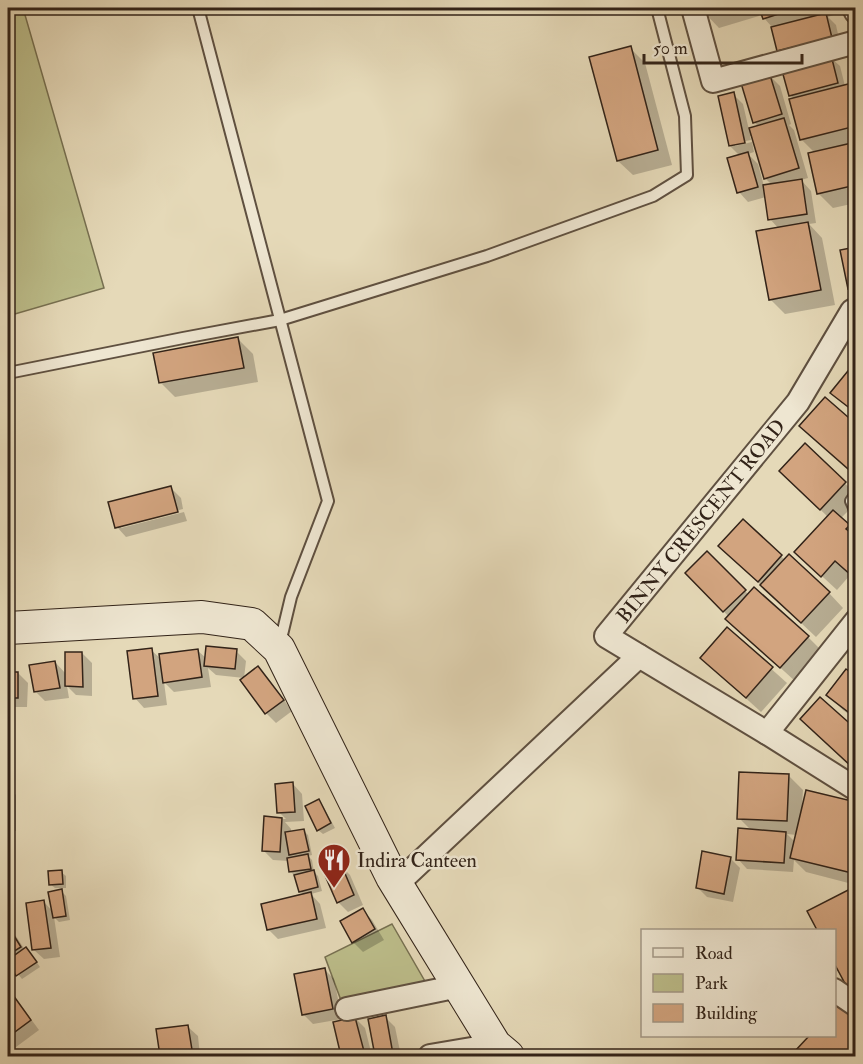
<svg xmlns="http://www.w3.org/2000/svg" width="863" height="1064" viewBox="0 0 863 1064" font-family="'IM FELL Double Pica',serif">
<rect width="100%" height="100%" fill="#e5d9b8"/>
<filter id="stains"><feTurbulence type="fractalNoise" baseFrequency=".00333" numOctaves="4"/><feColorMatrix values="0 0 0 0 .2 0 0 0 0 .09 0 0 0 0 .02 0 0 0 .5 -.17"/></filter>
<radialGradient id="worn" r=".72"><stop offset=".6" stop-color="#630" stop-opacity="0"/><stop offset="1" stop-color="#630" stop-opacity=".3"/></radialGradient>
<g fill="#bcbd8a" stroke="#777051" stroke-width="1.5">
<polygon points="8,8 23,8 104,288 8,316"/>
<polygon points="392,924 426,983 342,1003 325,957"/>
</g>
<g fill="#0003" fill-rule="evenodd">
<polygon points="700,8 756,8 759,16 719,28"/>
<polygon points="760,8 841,8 842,12 828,17 836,25 841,48 788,60 778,51 772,27 764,18"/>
<polygon points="630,48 645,63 672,165 633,175 618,161"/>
<polygon points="830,57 840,66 845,86 856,84 856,203 833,208 819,194 815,153 801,139 794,99 790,95"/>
<path d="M770 76 780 86 791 124 789 125 794 130 808 178 801 180 811 191 816 223 809 224 822 238 835 305 785 314 770 299 779 229 770 219 766 197 748 202 739 192 740 156 730 146 733 94 743 104 749 130 759 127 754 122ZM750 136H753L765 178 772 185 764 186 758 164 748 154 754 152 752 142 735 146V143L751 140Z"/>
<polygon points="856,248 856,294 849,288"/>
<polygon points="238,339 253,354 258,382 175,397 160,382"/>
<polygon points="856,363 856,414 832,393"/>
<polygon points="805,446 856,494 856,503 840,519 856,533 856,578 851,574 837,590 811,566 828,517 796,486"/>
<polygon points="171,488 181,498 183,509 121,525 121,528 184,512 187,521 126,537 117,527"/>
<polygon points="743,521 785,560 829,593 843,608 816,637 730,556"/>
<polygon points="707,553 749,595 808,637 823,652 796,682 727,619 729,617 687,573"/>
<polygon points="727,629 787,683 761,712 717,672"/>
<polygon points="151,650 161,659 197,650 207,659 236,651 246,661 244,678 216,675 208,668 211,687 174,692 164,682 167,705 144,708 135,698"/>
<polygon points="82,653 92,663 92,696 76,695 67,686 69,698 45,701 35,691 55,662 66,674"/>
<polygon points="258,668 268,678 292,711 276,723 266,713"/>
<polygon points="8,673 18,673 28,683 27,707 10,707 8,705"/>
<polygon points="856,678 856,720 843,710 828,695"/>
<path d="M788 775 803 790 802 806 856 804V885L806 872 794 860 793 872 747 869 738 859 751 830 739 818ZM787 834 797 835 795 842Z"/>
<polygon points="293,784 302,794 304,821 285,822 291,829 291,833 303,830 308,835 312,855 308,856 312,860 314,872 318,876 322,891 311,894 320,904 326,928 278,939 268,929 304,895 300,891 295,876 291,872 289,861 273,860 263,850 265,818 286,819 279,812"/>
<polygon points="8,786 16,795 16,831 8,831"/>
<polygon points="319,801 323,806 335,828 323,834 318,830"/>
<polygon points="730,858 740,868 733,902 707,897 697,887"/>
<polygon points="340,865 350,875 363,905 348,912 338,902"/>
<polygon points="61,872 66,876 66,888 55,888 50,884"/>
<polygon points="856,887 856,994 849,988 834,930 819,930 809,911"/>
<polygon points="61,891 66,896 70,920 59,922 54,917 60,957 44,959 34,950 44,902 53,912"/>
<polygon points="363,910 372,920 384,940 363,952 353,942"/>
<polygon points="8,924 25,950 31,954 40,967 22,979 13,968 11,969 8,965"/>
<polygon points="324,969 334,979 342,1019 313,1024 303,1014"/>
<polygon points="8,973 13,982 8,986"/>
<polygon points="13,997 22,1007 39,1030 12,1050 8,1045 8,1001"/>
<polygon points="837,1003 856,1018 856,1056 805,1056 798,1050 810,1036 834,1036 834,1006"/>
<polygon points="385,1017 395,1027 401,1056 377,1056 370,1020"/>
<polygon points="355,1018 365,1028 372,1056 343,1056 334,1023"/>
<polygon points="188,1027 198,1036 200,1056 162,1056 158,1031"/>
</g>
<g fill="#d2a47f" stroke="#322318" stroke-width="1.5">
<polygon points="759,8 797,8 763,19"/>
<polygon points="826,13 832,38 777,51 771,27"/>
<polygon points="631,46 658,150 617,161 589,57"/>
<polygon points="831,55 838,83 789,96 781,67"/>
<polygon points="770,75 782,114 753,123 741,83"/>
<polygon points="856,82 856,126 800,140 789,99"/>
<polygon points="734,92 745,143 729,146 718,96"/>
<polygon points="784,118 799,168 764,179 749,128"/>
<polygon points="856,142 856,185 817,194 808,153"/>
<polygon points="748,152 758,187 737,193 727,158"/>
<polygon points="802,179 807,214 768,220 763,185"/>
<polygon points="808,222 821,290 769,300 756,231"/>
<polygon points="856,247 856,287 848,289 840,250"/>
<polygon points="238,337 244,368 159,383 153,353"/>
<polygon points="856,361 856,413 830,393"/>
<polygon points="825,397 856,424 855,475 799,426"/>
<polygon points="805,443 846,482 820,510 779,471"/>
<polygon points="171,486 178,512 115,528 108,502"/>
<polygon points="833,510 850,525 846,529 856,537 856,547 853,550 856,553 856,573 852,576 835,561 821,577 794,552"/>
<polygon points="743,519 782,555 758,582 718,546"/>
<polygon points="707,551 746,590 723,612 685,573"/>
<polygon points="789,554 830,592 801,623 760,585"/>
<polygon points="754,587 809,636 780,668 725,619"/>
<polygon points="727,627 773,667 746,698 700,658"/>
<polygon points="206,646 237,649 235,669 204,666"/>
<polygon points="152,648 158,696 133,699 127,651"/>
<polygon points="198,649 202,677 163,683 159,654"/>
<polygon points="65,652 82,652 83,687 65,686"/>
<polygon points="55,661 60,688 34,692 29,665"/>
<polygon points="258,666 284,700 265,714 240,680"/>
<polygon points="846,669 856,676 856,718 826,695"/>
<rect x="8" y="672" width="10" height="26"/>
<polygon points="820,697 856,729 856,765 853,768 800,719"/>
<polygon points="739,772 789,774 787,821 737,819"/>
<polygon points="293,782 295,812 277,813 275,784"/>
<polygon points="806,790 856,802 856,874 790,858"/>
<polygon points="319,799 331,823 317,831 305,806"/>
<polygon points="264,816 282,818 280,852 262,851"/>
<polygon points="738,828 786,832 784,863 736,860"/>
<polygon points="304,829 309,851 289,855 285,832"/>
<polygon points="702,851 731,857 724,894 696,888"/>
<polygon points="308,854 311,869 289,872 287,858"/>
<polygon points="341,864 354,895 337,903 323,871"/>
<polygon points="62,870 63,884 49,885 48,871"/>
<polygon points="314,870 318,887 299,892 294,875"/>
<polygon points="856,886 856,985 848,989 834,963 834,930 817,930 807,911"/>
<polygon points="62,889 66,916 53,918 48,892"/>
<polygon points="311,892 317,919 267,930 261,904"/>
<polygon points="44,900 51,948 32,950 26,903"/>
<polygon points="363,908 375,929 352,943 340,921"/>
<polygon points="8,926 21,947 8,955"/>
<polygon points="26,947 37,962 16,976 8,963 8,960"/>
<polygon points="325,968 333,1009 302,1015 294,974"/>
<polygon points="13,995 31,1020 8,1037 8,999"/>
<polygon points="834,1004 856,1016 856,1056 804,1056 796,1050 809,1036 834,1036"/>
<polygon points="386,1015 393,1054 375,1056 368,1019"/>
<polygon points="355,1017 365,1055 357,1056 341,1056 333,1022"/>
<polygon points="188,1025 193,1056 160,1056 156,1029"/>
</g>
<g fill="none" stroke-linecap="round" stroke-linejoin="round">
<g stroke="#5f5040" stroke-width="14">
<g id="lane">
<polyline points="198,8 328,501 291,597 280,643"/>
<polyline points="8,373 183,338 280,320 487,256 653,196 687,175 685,116 657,8"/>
<polyline points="856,494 851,501 856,512"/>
</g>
</g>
<g stroke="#5f5040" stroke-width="26">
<g id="street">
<polyline points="693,8 713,81 856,42"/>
<polyline points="854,8 856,12"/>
<polyline points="856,309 852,311 798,402 606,636 767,733 856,789"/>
<polyline points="767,733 856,621"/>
<polyline points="397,884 639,656"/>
<polyline points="834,990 856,1005"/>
<polyline points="347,1009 459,986"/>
<polyline points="430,1056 495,1045"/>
</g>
</g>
<g stroke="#322318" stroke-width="34">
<polyline id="secondary" points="8,628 202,617 252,624 279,649 392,877 495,1045 508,1056"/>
</g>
<use href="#lane" stroke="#eee6d1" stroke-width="10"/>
<use href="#street" stroke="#eee6d1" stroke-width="22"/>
<use href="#secondary" stroke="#eee6d1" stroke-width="32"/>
</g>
<defs>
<g id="restaurant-pin" transform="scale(1.725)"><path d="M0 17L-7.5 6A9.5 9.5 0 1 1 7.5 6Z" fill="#8f2418" stroke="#eee6d1"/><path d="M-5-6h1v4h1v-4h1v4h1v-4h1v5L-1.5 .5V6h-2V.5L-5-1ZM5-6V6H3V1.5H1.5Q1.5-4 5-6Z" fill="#fff"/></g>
</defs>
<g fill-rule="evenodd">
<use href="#restaurant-pin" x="334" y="860"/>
</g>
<g text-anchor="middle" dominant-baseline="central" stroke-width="5" stroke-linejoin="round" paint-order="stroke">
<g font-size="20" fill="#322318" stroke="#eee6d1">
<text transform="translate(701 521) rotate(-51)">BINNY CRESCENT ROAD</text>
</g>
<g font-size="20" fill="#322318" stroke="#eee6d1" text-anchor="start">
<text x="357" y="860">Indira Canteen</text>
</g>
</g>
<rect width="863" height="1064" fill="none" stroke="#e5d9b8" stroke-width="30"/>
<rect x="9" y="9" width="845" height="1046" fill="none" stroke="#322318" stroke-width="3"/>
<rect x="15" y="15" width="833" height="1034" fill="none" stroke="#322318" stroke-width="1.5"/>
<rect x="641" y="929" width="195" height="108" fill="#eee6d1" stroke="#a39887" stroke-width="1.5"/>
<rect x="653" y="948" width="30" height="9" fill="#eee6d1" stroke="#a39887" stroke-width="1.5"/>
<text x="695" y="959" font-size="18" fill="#322318">Road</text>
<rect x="653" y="974" width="30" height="18" fill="#bcbd8a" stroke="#a39887" stroke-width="1.5"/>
<text x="695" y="989" font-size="18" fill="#322318">Park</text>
<rect x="653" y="1004" width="30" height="18" fill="#d2a47f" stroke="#a39887" stroke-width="1.5"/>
<text x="695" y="1019" font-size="18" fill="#322318">Building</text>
<path d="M644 54v9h158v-9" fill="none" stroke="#322318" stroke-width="3"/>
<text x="653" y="54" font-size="18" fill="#322318" stroke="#eee6d1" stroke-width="4.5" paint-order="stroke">50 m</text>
<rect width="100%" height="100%" filter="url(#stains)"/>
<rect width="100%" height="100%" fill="url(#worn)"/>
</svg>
